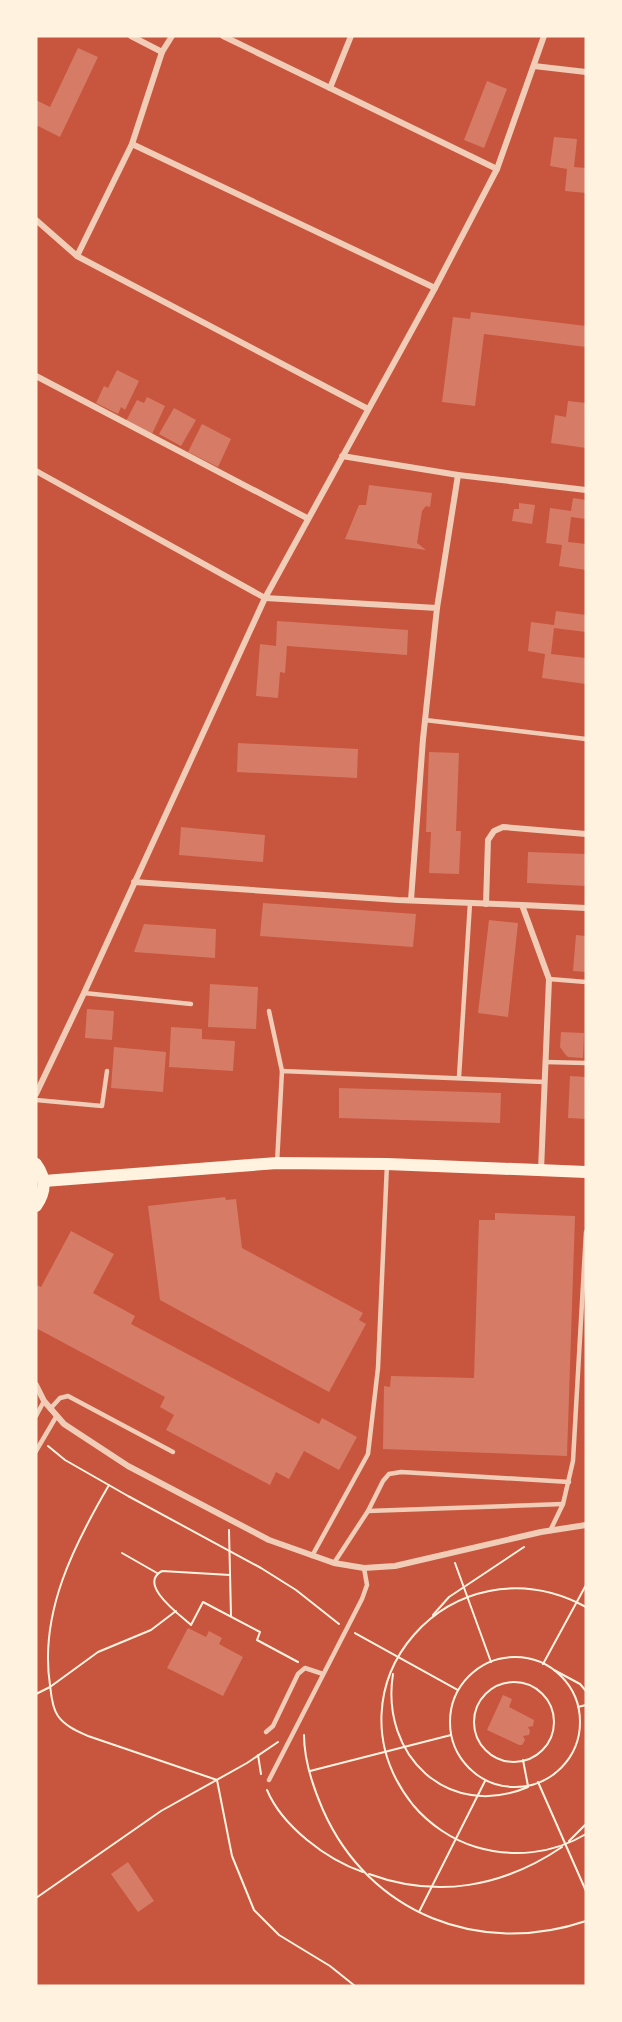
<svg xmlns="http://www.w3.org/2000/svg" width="622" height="2022" viewBox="0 0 622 2022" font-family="Rubik,sans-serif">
<rect width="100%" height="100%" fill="#c8553d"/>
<g fill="#d67c66">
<polygon points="78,48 98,57 60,137 36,125 36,100 50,107"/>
<polygon points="487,81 507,89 484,148 464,140"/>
<polygon points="554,137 577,139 574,167 586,168 586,193 565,191 567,169 550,166"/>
<polygon points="471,312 586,326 586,347 484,334 475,406 442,402 453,317 470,319"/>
<polygon points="117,370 139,381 125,410 121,407 118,414 96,403 104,386 108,388"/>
<polygon points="147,397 165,406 152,434 126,421 137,400 144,403"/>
<polygon points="568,401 586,403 586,448 551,443 555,415 566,417"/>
<polygon points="174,408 196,420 181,446 159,434"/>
<polygon points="202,424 231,439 218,467 188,452"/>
<polygon points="369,485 432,493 430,507 426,506 422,511 417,543 426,550 345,539 359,505 366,505"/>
<polygon points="573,498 586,500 586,519 571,517 568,542 586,544 586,570 559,566 562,545 546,543 550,508 571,511"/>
<polygon points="519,503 535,505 532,524 512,521 514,509 519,509"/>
<polygon points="556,611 586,615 586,632 554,628 551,654 586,658 586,684 542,678 545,654 528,651 531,622 554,625"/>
<polygon points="277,621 408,630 407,655 287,646 285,673 280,672 278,698 256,696 260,644 276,646"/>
<polygon points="238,743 358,749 357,778 237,772"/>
<polygon points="429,752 459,753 456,831 461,831 459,874 429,873 431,832 426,832"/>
<polygon points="181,827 265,835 263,862 179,855"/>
<polygon points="528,852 586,854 586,886 527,883"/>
<polygon points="263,903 416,914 413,947 260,936"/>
<polygon points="489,920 518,923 508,1017 478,1013"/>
<polygon points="144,924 216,929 215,958 134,952"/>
<polygon points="576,935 586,936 586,972 573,971"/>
<polygon points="210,984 258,987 256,1029 208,1027"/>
<polygon points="87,1009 114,1011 112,1040 85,1038"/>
<polygon points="171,1027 202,1029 202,1039 235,1041 233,1071 169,1067"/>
<polygon points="561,1032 584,1033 583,1058 568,1057 565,1054 560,1047"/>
<polygon points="114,1047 166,1052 163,1092 111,1088"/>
<polygon points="570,1076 586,1077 586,1119 568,1118"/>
<polygon points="339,1088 501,1093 500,1123 339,1118"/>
<polygon points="225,1197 226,1200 236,1199 242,1248 363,1313 359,1320 366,1324 329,1392 160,1300 148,1206"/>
<polygon points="495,1213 575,1216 567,1456 383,1449 384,1386 390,1387 391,1376 474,1378 479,1220 495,1220"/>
<polygon points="71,1231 114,1254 93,1293 135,1316 131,1324 319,1424 322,1418 357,1437 339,1470 304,1451 289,1479 276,1472 270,1485 166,1430 174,1415 160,1407 165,1397 36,1328 36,1285 41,1287"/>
<polygon points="188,1628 206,1637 209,1631 222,1638 219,1644 243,1657 223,1696 167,1668"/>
<polygon points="503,1695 512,1699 509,1707 534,1720 533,1726 528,1727 530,1731 529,1735 523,1736 525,1740 522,1745 519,1745 487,1730"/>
<polygon points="128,1862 154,1901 138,1912 111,1874"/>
</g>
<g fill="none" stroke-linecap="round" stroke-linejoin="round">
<g stroke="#fff3e0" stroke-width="2">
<polyline points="48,1446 65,1460 128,1496 261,1568 296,1590 339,1624"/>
<path d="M109 1485C74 1545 39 1613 50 1685 51 1694 52 1708 58 1716 65 1726 77 1731 88 1736L217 1780 232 1856 254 1910 279 1935 330 1966 355 1986"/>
<polyline points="229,1530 231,1616"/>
<polyline points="122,1553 157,1573"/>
<polyline points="455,1563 491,1662"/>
<path d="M230 1575 162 1571C137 1584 180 1615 191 1625L203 1602 260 1632 257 1640 298 1662"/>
<path d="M586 1607C452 1535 319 1687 413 1805 429 1824 452 1840 476 1847 513 1858 553 1854 586 1834"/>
<polyline points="433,1615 449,1597 524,1547"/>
<polyline points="355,1633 458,1690"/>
<circle cx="515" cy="1722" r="65"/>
<polyline points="543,1664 586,1585"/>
<polyline points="554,1670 580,1684 586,1691"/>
<path d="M393 1674C380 1755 448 1821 528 1787"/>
<circle cx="514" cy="1722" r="40"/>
<polyline points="36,1694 50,1687 98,1652 151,1630 176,1611"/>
<polyline points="578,1707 586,1705"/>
<path d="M304 1735C304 1760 313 1787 323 1810 369 1914 480 1957 586 1921"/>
<polyline points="258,1755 261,1774"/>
<polyline points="523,1760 528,1786"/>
<polyline points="310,1771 451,1735"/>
<polyline points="538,1782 586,1891"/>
<path d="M267 1790C282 1826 327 1860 363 1872"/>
<polyline points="569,1841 586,1824"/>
<path d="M369 1874C437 1899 503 1887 562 1847"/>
<polyline points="36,1898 161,1811 247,1763 278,1742"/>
<polyline points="419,1912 485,1781"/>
</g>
<g stroke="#f1ccb7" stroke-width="4.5">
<polyline points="425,720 586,739"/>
<polyline points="549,979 586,982"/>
<polyline points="84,993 191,1004"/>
<polyline points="269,1011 282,1071"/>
<polyline points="545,1062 586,1063"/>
<polyline points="459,1077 470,903"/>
<polyline points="36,1100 102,1106 107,1071"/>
<polyline points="277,1163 282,1071 544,1082"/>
<polyline points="50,1409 60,1398 68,1396 173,1452"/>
<polyline points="36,1416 44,1401"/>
<polyline points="36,1451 56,1417"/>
<polyline points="368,1511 563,1504"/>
<polyline points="550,1531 563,1504 573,1461 586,1232"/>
<polyline points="312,1556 368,1454 378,1368 387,1164"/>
<polyline points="334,1563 368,1511 383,1481 389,1474 401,1472 569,1482"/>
<polyline points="266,1732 273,1726 298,1674 305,1668 323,1674"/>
<polyline points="269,1780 362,1599 367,1585 364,1568"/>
</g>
<g stroke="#f1ccb7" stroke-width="6">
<polyline points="131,36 162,52"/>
<polyline points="223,36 497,169"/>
<polyline points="534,66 586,72"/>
<polyline points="330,88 351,36"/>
<polyline points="132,144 435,288"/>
<polyline points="36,220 77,256 368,409"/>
<polyline points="77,256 132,144 162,52 172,36"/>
<polyline points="36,376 307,518"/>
<polyline points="342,456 458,475 586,490"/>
<polyline points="36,471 265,598 437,608 423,739 411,900"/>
<polyline points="437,608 458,475"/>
<polyline points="134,882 398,900 522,905 549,979 541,1170"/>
<polyline points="486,904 488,840 494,831 503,827 586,834"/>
<polyline points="522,905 586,908"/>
<polyline points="36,1094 84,993 265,598 435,288 497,169 544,36"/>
<polyline points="36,1385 44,1401 64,1424 128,1466 269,1540 334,1563 364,1568 395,1566 541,1532 586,1525"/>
</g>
<g stroke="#fff3e0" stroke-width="12">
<path d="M36 1164C46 1178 46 1192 36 1206"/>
<polyline points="44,1181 277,1163 387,1164 586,1172"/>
</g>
</g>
<rect width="622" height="2022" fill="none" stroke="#fff3e0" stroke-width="75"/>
</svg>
